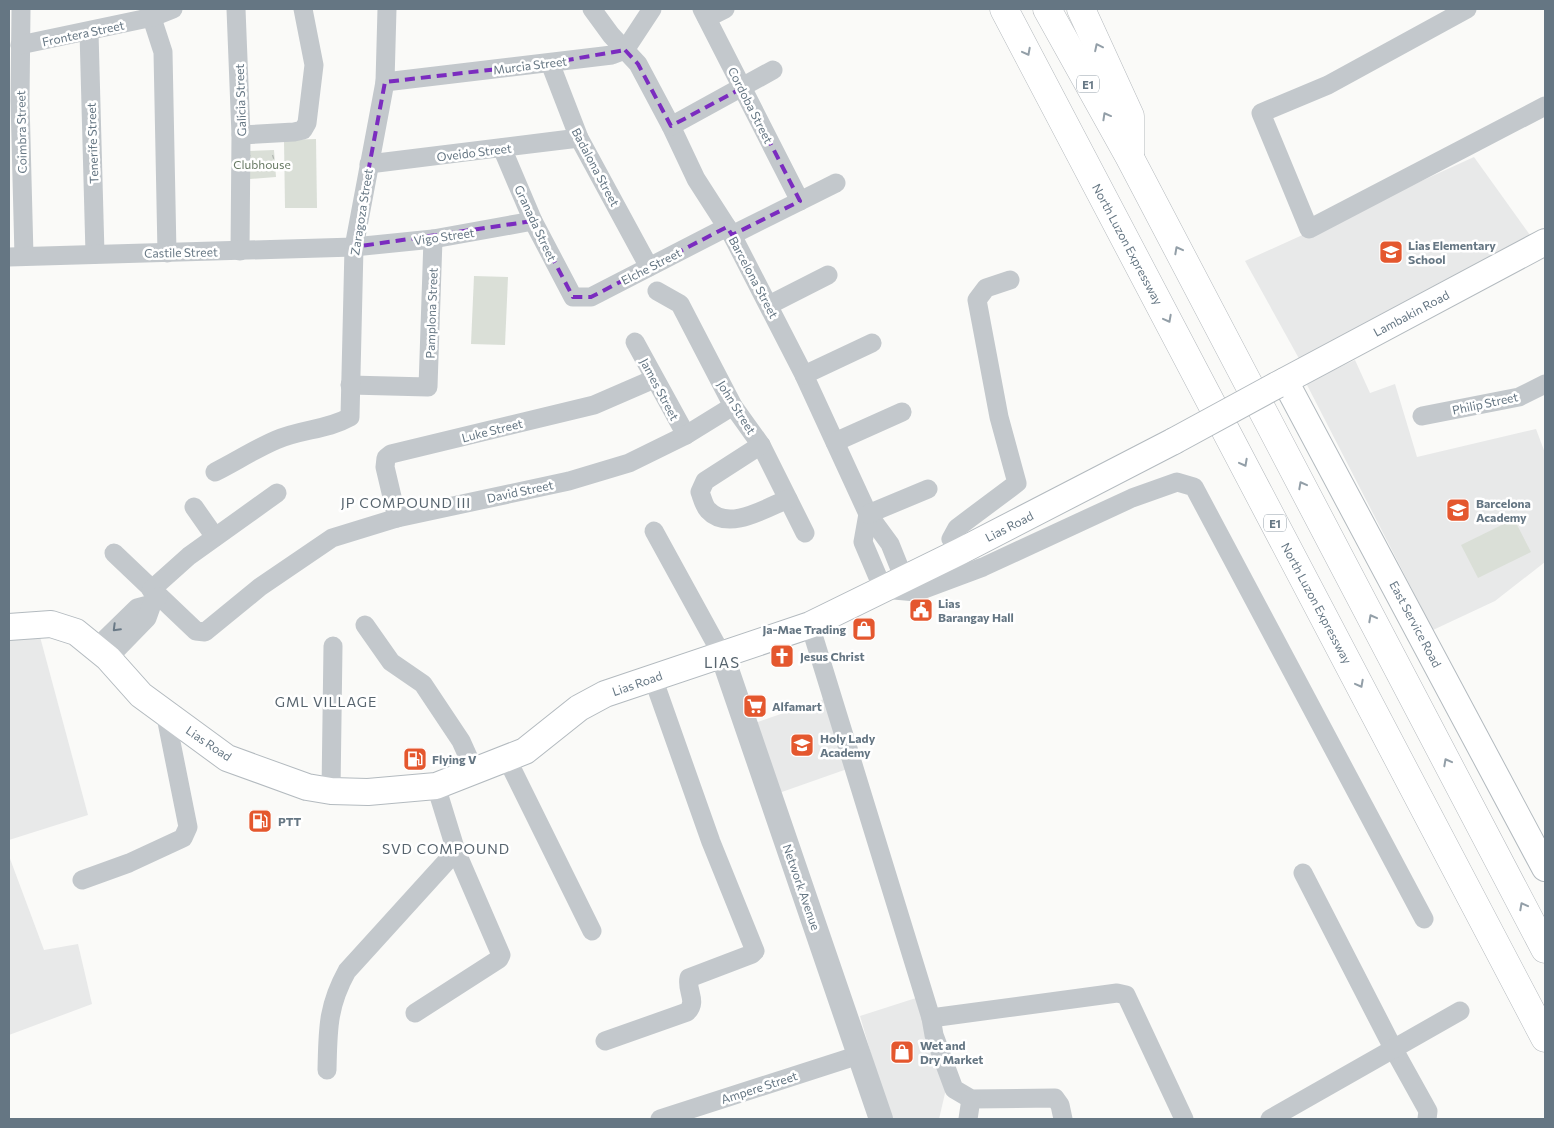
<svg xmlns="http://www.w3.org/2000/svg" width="1554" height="1128" viewBox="0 0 1554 1128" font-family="Commissioner,sans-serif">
<defs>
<pattern id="park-tufts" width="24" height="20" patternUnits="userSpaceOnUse" patternTransform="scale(1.25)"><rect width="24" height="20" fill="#dadfd7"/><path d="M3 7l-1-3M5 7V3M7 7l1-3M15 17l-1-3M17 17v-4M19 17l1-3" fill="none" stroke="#b4b9b4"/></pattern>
</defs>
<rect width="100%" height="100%" fill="#fafaf8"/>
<g fill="#e8e9e9">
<polygon points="1474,157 1535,242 1302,364 1245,261"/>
<polygon points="1355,360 1370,393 1395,384 1417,457 1536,429 1545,453 1545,562 1495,601 1433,630 1306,383"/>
<polygon points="39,633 88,815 9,840 9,637"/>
<polygon points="824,699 850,768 779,793 755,723"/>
<polygon points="9,856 44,950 78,944 92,1004 9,1035"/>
<polygon points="916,998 946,1089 939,1119 890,1119 860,1016"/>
</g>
<polygon fill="url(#park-tufts)" points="274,150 276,177 250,179 248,151"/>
<g fill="#dadfd7">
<polygon points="316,139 317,208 285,208 284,140"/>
<polygon points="474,276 508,277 505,345 471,344"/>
<polygon points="1514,519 1531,552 1478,578 1461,545"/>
</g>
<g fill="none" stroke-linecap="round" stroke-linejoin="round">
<g stroke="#b3babf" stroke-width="28">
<g id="secondary">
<polyline points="1285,381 1545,868"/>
<polyline points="1277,385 1545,242"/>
<polyline points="9,627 51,624 76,632 108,658 141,695 227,758 307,787 331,791 368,792 436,786 525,751 579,708 605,694 810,625 961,551 1174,441"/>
</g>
</g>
<g stroke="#b4b9bd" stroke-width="29">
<g id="motorway">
<polyline points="1004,9 1545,1038"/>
<polyline points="1047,9 1130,158 1545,949"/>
<polyline points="1081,9 1130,116 1130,157"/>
</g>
</g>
<g stroke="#c3c8cc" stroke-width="19">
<polyline points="21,9 20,101 24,256"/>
<polyline points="149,9 163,52 167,253"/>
<polyline points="236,9 241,135 240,251"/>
<polyline points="592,9 611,35 638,64 671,126 696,179 732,235 804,375 868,514 890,544 904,579"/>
<polyline points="702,9 800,201"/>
<polyline points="1467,9 1328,85 1261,113 1309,229 1545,106"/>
<polyline points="707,18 725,9"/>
<polyline points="89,32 95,254"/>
<polyline points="20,45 153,17 173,9"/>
<polyline points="550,63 579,138 649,267"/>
<polyline points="385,82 612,55 625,50 652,9"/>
<polyline points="671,126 773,70"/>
<polyline points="241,135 294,132 303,130 307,123 314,65 303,9"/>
<polyline points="502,148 533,221 573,297 591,297 727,227"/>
<polyline points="369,164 579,138"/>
<polyline points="732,235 836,183"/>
<polyline points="9,257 354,247 433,239 533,221"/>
<polyline points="657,291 680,304 733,406 761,445 805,533"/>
<polyline points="769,305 828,275"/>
<polyline points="635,342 686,435"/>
<polyline points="804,375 872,343"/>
<polyline points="350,385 428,387 433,239"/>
<polyline points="1422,416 1519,397 1545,384"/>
<polyline points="835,442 902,412"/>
<path d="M761 445 705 481 700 492C702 497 704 506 708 510 728 532 766 508 788 499"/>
<path d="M215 472C235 462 255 449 276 440 301 429 327 430 350 417L354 247 385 82 387 9"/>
<polyline points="194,507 215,537"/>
<polyline points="868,514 863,542 883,589 916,592 983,567 1132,498 1177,482 1194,487 1424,919"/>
<polyline points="868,514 928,489"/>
<polyline points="397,518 385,467 386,458 391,454 594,405 654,379"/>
<polyline points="654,531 722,655"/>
<polyline points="961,551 951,539 957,528 1017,483 999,417 977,300 986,288 1010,280"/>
<polyline points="114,553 196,631 205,632 260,587 332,538 397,518 569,481 629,463 686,435 733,406"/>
<polyline points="151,590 189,556 277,493"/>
<polyline points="365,625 391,662 423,684 461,741 475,772"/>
<polyline points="810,625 931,1018 1117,993 1126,995 1184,1119"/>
<polyline points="96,648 137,608 152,604"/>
<polyline points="108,658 147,618 152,604 158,597"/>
<polyline points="507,759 592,931"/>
<polyline points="331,791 333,646"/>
<polyline points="1303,873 1393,1048 1428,1111 1427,1119"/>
<polyline points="82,880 129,863 183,838 188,827 165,712"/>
<polyline points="415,1013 499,959 501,955 456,851 436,786"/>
<polyline points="931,1018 934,1035 954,1089 971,1099 1055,1098 1060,1105 1063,1119"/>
<path d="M605 1041 687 1012C698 1001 686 991 689 978L752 954 755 951 711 842 653 678"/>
<path d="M327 1070C328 1031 327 1007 347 971L456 851"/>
<polyline points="660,1119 859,1055"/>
<polyline points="968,1119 971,1099"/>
<polyline points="1270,1119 1460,1011"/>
</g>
<polyline stroke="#c3c8cc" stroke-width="24" points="722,655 881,1119"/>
<use href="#secondary" stroke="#fff" stroke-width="26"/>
<use href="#motorway" stroke="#fff" stroke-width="28"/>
<g stroke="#b3babf" stroke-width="28" stroke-linecap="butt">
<polyline id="secondary-bridge" points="1174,441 1277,385"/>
</g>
<use href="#secondary-bridge" stroke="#fff" stroke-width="26"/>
</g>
<defs><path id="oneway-chevron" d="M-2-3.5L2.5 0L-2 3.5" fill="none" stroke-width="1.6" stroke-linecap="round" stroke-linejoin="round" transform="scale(1.25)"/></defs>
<g stroke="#939fa8">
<use href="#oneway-chevron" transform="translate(1098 47) rotate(-116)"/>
<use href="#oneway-chevron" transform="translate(1027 52) rotate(62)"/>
<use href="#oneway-chevron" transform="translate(1106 116) rotate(-119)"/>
<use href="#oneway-chevron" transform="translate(1178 250) rotate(-118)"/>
<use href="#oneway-chevron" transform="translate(1168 319) rotate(62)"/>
<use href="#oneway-chevron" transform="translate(1244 463) rotate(62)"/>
<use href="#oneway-chevron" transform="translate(1302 485) rotate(-118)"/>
<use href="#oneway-chevron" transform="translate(1372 618) rotate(-118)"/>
<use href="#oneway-chevron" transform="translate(1360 684) rotate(62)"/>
<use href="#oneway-chevron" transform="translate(1447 762) rotate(-118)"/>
<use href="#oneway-chevron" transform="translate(1523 906) rotate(-118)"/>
</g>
<use stroke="#6a7a87" href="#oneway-chevron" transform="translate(116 628) rotate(135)"/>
<path fill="none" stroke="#7b2cbf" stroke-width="4" stroke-dasharray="10 6" stroke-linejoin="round" d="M625 50 638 64 671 126 742 88 800 201 732 235 727 227 591 297H573L533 221 354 247 385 82 550 63Z"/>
<defs>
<g id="school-square" transform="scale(1.25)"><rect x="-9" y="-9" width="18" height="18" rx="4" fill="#e4572e" stroke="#fff"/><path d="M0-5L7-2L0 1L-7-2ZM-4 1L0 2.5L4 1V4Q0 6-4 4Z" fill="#fff"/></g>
<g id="civic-square" transform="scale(1.25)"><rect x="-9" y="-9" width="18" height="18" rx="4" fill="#e4572e" stroke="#fff"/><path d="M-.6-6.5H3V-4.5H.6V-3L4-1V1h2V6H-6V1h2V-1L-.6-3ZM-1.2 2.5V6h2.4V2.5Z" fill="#fff"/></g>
<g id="shop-square" transform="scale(1.25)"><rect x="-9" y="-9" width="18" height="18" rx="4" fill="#e4572e" stroke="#fff"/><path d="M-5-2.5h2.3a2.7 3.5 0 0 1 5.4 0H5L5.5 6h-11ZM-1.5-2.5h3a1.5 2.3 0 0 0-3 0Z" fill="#fff"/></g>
<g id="church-square" transform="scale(1.25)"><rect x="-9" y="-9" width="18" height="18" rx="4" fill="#e4572e" stroke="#fff"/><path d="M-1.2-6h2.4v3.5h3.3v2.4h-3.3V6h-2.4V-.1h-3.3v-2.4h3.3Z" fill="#fff"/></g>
<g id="supermarket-square" transform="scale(1.25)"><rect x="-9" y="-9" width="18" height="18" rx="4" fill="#e4572e" stroke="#fff"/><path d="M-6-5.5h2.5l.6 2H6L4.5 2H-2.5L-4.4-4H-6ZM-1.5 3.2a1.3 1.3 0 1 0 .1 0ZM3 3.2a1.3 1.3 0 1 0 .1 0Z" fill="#fff"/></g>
<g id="fuel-square" transform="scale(1.25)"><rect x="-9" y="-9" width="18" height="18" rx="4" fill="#e4572e" stroke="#fff"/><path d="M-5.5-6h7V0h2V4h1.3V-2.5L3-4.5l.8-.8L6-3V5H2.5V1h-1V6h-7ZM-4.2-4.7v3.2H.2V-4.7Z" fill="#fff"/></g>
</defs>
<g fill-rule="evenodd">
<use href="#school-square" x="1391" y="252"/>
<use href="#school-square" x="1458" y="510"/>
<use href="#civic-square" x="921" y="610"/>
<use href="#shop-square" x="864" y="629"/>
<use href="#church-square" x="782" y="656"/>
<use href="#supermarket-square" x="755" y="706"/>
<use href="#school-square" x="802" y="745"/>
<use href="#fuel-square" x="415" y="759"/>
<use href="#fuel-square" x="260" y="821"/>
<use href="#shop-square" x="902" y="1052"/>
</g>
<g text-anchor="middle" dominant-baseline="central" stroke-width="5" stroke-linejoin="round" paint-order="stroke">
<g fill="#fff" stroke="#939fa8" stroke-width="1">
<rect x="1077" y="75.5" width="22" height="17" rx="4"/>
<rect x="1264" y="514.5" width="22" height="17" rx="4"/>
</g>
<g font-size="11" font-weight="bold" fill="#657683">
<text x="1088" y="84">E1</text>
<text x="1275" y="523">E1</text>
</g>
<g font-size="12" fill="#657683" stroke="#fff">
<text transform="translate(83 33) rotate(-12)">Frontera Street</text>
<text transform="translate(530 65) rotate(-7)">Murcia Street</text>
<text transform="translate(240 100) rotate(-92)">Galicia Street</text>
<text transform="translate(751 105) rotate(63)">Cordoba Street</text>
<text transform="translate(21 132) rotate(-91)">Coimbra Street</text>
<text transform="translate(92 143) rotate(-92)">Tenerife Street</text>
<text transform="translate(474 152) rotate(-7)">Oveido Street</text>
<text transform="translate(596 167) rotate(62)">Badalona Street</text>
<text transform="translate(361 212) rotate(-81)">Zaragoza Street</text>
<text transform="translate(536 223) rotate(65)">Granada Street</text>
<text transform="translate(444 236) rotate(-8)">Vigo Street</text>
<text transform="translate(1128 244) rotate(62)">North Luzon Expressway</text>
<text transform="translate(181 252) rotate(-1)">Castile Street</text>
<text transform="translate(651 266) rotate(-27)">Elche Street</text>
<text transform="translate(754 277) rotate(62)">Barcelona Street</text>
<text transform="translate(431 313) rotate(-88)">Pamplona Street</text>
<text transform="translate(1411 313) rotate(-28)">Lambakin Road</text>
<text transform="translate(660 389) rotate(62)">James Street</text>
<text transform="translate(1485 403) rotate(-12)">Philip Street</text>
<text transform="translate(737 407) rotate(58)">John Street</text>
<text transform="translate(492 430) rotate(-14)">Luke Street</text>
<text transform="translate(520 491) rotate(-12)">David Street</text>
<text transform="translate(1009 526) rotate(-27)">Lias Road</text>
<text transform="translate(1317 603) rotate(62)">North Luzon Expressway</text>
<text transform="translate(1416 624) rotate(62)">East Service Road</text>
<text transform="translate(637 683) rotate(-19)">Lias Road</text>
<text transform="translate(209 743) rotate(34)">Lias Road</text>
<text transform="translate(802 887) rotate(71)">Network Avenue</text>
<text transform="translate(759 1087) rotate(-18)">Ampere Street</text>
</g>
<g font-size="12" fill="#687a64" stroke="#fff">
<text x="262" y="164">Clubhouse</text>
</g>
<g font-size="12" font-weight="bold" fill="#657683" stroke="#fff" text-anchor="start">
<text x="1408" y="245">Lias Elementary<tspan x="1408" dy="14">School</tspan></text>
<text x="1476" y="503">Barcelona<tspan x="1476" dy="14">Academy</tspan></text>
<text x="938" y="603">Lias<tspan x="938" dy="14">Barangay Hall</tspan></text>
<text x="846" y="629" text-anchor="end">Ja-Mae Trading</text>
<text x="800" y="656">Jesus Christ</text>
<text x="772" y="706">Alfamart</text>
<text x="820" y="738">Holy Lady<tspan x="820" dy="14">Academy</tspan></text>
<text x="432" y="759">Flying V</text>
<text x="278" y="821">PTT</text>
<text x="920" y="1045">Wet and<tspan x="920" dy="14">Dry Market</tspan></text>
</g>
<g font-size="14" letter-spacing="1" fill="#57646e" stroke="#fff">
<text x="406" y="502">JP COMPOUND III</text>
<text x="326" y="701">GML VILLAGE</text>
<text x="446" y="848">SVD COMPOUND</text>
</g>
<g font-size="15" letter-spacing="1" fill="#57646e" stroke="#fff">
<text x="722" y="662">LIAS</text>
</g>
</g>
<rect width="1554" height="1128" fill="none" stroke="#657683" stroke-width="20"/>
</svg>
